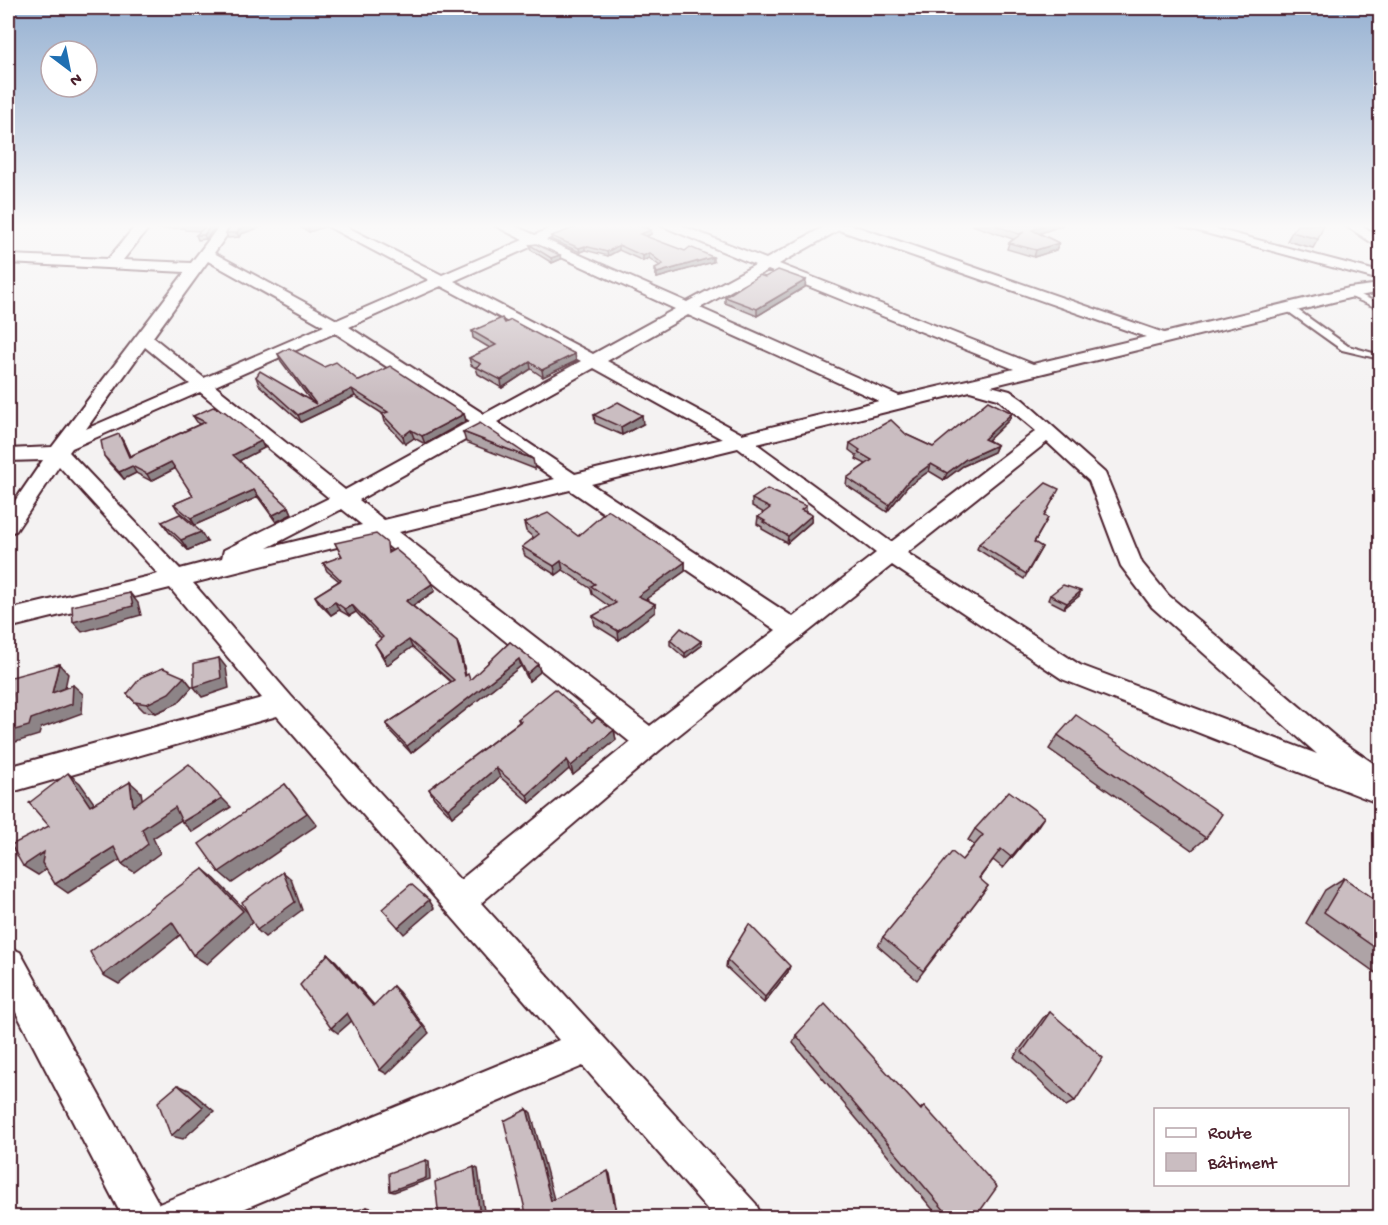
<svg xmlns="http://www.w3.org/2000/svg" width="1388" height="1225" viewBox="0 0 1388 1225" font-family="'Gochi Hand',sans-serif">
<rect width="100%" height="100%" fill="#f4f2f2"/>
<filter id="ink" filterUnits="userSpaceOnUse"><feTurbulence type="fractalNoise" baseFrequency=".0167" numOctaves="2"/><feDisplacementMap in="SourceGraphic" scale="12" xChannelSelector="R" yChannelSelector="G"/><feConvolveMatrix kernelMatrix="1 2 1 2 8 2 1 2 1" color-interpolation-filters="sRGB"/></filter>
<g filter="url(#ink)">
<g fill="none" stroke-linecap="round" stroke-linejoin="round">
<g stroke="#4a1f2b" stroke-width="4">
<g id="lane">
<polygon points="1346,291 1352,291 1380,304 1380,309 1346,295"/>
<polygon points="1286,306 1292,306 1348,346 1380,355 1380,359 1342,350 1286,310"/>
</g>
</g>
<g stroke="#4a1f2b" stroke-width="4">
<g id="street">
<path d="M136 225H151L123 260 191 263 220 225H234L214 253 337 320 429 280 325 225H343L442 275 523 240 494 225H513L535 235 557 225H576L546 240 687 302 755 265 660 225H680L766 259 827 225H852L1164 333 1349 288 1380 284V292L1349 298 991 386 1010 391 1023 400 1105 473 1142 563 1168 595 1338 739 1380 768V804L1062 679 892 565 660 750 481 903 756 1204 762 1218H715L583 1066 222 1218H123L8 997V947L20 952 159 1204 559 1040 277 716 8 793V767L262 698 170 588 8 628V610L158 574 59 466 16 531 8 533V511L43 460 8 461V449L52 447 185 272 8 263V255L108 259ZM839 230 1146 337 1033 364 779 264ZM535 245 675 309 593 354 454 281ZM208 261 324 326 204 378 153 337ZM768 270 1014 369 899 396 700 308ZM441 286 581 361 484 414 349 327ZM688 315 879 401 742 434 607 361ZM335 333 470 421 345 490 215 386ZM145 347 190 384 86 429ZM594 368 722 439 575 474 497 422ZM970 391 998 399 1036 431 891 542 757 444ZM200 392 329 498 224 550 222 558 180 569 69 452 72 448ZM483 430 555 479 384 520 359 500ZM1047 442 1089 481 1121 566 1152 607 1317 754 1080 665 907 553ZM738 448 876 553 793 617 591 484ZM570 490 776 630 650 726 399 532ZM342 509 362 525 267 548ZM377 537 630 742 460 880 291 696 193 583Z"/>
<polygon points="1176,225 1201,225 1380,272 1380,280"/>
<polygon points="1345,225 1362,225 1380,238 1380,248"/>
</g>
</g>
<use href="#lane" fill="#fff" fill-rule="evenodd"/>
<use href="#street" fill="#fff" fill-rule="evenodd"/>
</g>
<g fill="#aea3a6" stroke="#4a1f2b" stroke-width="1.5">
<polygon points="155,225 217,225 206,239 198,240 196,235 201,231 185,230 184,228 157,229"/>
<polygon points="231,225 267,225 241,234 239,237 228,238 226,233"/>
<polygon points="296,225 325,225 324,227 309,232"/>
<polygon points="972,225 1063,225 1039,233 1059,243 1056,250 1034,257 1007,249 1009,243 1013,239"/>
<polygon points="646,228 651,234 646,237 713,262 657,278 655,273 655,268 660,266 649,258 643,261 619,250 608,256 585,250 580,252 552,240 551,236"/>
<polygon points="1292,232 1318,239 1313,248 1287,241"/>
<polygon points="530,245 561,259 552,263 531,250"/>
<polygon points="765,277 806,280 805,287 757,316 725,303 725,297"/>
<polygon points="505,323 575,354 576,361 543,377 531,369 502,388 478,374 476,368 471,365 469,358 490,348 473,338 472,331"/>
<polygon points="278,354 324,367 359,381 464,414 466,421 425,444 414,438 405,444 385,422 383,414 355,396 301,422 259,385 256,377 311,401 281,361"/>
<polygon points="594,415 643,424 622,435 595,423"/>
<polygon points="193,416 264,448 239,461 289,507 292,514 276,522 258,497 195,525 178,511 174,504 193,496 176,468 151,481 136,473 124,479 109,463 104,456 123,441 130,456 200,424 197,422"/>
<polygon points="1009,420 988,440 997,445 994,452 963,466 944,480 929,471 907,487 887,512 846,485 847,478 866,464 856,459 857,456 849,450 850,443 907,435 933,447"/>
<polygon points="463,432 533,459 535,469 466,442"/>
<polygon points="1056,494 1044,516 1048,518 1034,543 1042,547 1024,579 977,549 979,544"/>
<polygon points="752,499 806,506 806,512 812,515 811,522 787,543 762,529 762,527 757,524 758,517 764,513 752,506"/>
<polygon points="162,522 207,542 188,550 169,532"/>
<polygon points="524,523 685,562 685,571 646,599 655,604 655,612 619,640 595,625 593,616 610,607 592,594 591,589 563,570 556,575 525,556 522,547 534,538 526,531"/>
<polygon points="335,543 390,551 432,584 435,591 413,606 457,642 460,649 466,676 470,680 510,642 538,664 540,672 529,681 521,666 411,753 390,731 386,724 451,682 412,647 387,665 375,644 381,639 356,612 349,616 339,610 331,615 319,603 315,596 339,581 327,571 323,563 342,557"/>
<polygon points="1050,595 1079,596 1064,608 1048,600"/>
<polygon points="670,640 701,641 701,646 685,658 670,645"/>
<polygon points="184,677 192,687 178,703 156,713 144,711 127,694"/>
<polygon points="518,719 592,722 614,730 616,740 573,775 569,769 530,803 500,777 452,817 434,798 429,789 519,722"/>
<polygon points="1058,735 1206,838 1192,850 1049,749"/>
<polygon points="975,829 1036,829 1003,868 993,860 979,879 988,886 917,980 878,946 883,937 962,860 974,845 968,840"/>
<polygon points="1344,878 1380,903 1380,976 1306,923 1325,890"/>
<polygon points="727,960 788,972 764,1003 726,967"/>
<polygon points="1050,1012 1075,1101 1066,1106 1014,1057 1043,1018"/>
<polygon points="796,1035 920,1109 924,1106 975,1218 940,1218 793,1043"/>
</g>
<g fill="#8d8487" stroke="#4a1f2b" stroke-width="1.5">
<polygon points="211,225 217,225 206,239 204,235"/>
<polygon points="251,225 267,225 241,234 239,237 237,233 239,229"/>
<polygon points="315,225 325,225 324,227 309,232 308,228"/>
<polygon points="641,225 654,225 640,230"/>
<polygon points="1045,225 1063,225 1030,237 1032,230"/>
<polygon points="651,230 651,234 640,239 640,234"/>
<polygon points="1059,243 1056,250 1034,257 1036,250"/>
<polygon points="619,245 619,250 608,256 607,252"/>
<polygon points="585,246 585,250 580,252 579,248"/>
<polygon points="649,253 649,258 643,261 643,256"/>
<polygon points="560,255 561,259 552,263 551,258"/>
<polygon points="713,257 713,262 657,278 657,273"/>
<polygon points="806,280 805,287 757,316 757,309"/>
<polygon points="575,354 576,361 543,377 542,370"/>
<polygon points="530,362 531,369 502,388 501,380"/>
<polygon points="352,389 355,396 301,422 298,415"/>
<polygon points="1012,413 1009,420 982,446 984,439"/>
<polygon points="464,414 466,421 425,444 422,436"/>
<polygon points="642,415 643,424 622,435 621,427"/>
<polygon points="411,430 414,438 405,444 403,436"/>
<polygon points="119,434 123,441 133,464 129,457"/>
<polygon points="261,441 264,448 237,462 233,455"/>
<polygon points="997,445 994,452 963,466 944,480 947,473 966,459"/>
<polygon points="171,462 176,468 151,481 147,474"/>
<polygon points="931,464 929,471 907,487 887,512 889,505 909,480"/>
<polygon points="132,466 136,473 124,479 119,472"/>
<polygon points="254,490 258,497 195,525 191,518"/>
<polygon points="289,507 292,514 276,522 273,515"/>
<polygon points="812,515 811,522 787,543 788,536"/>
<polygon points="201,532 207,542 188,550 181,540"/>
<polygon points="561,561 563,570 556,575 554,566"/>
<polygon points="685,562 685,571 639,604 638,596"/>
<polygon points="432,584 435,591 409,608 406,601"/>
<polygon points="1081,591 1079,596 1064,608 1067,603"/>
<polygon points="130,593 138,603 141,615 82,632 73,622"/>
<polygon points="335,602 339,610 331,615 326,608"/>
<polygon points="655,604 655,612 619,640 618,631"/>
<polygon points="352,605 356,612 349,616 345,609"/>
<polygon points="8,633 12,637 8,650"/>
<polygon points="409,640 412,647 387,665 384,657"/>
<polygon points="701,641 701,646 685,658 685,653"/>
<polygon points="457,642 460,649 467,683 465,676"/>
<polygon points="219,658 226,667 229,688 202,697 194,687"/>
<polygon points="519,659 521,666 411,753 407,746"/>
<polygon points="59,664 68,674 62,702 52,693"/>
<polygon points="538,664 540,672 529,681 527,674"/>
<polygon points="184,677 192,687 178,703 156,713 147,704"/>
<polygon points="73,685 83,694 82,713 41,728 39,735 16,742 8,735 8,732 31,719"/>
<polygon points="12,694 22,703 8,707 8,695"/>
<polygon points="614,730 616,740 573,775 571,766"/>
<polygon points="567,760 569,769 530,803 527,795"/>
<polygon points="496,768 500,777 452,817 448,809"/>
<polygon points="68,773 80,783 103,816 90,806"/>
<polygon points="130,782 141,792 145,815 133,806"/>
<polygon points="285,784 317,825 232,883 219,872"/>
<polygon points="222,798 231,807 192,832 182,822"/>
<polygon points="175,807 186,817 153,838 160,853 134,872 122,864 142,829"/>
<polygon points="1044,817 1036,829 1003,868 1011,857"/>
<polygon points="114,847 126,856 68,893 55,884"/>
<polygon points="44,852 58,861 38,875 23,866"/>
<polygon points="203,869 215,879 255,920 207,964 193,955"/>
<polygon points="283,872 291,879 302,910 265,937 257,930"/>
<polygon points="429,900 434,908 404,934 398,927"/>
<polygon points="172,922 185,931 119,984 103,975"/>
<polygon points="328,954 336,961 380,1012 373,1006"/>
<polygon points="790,966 788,972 764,1003 765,997"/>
<polygon points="393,986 399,992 429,1033 387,1074 380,1070"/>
<polygon points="347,1013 355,1018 338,1033 331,1028"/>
<polygon points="178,1085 189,1090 214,1111 183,1139 171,1136"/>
<polygon points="527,1109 531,1113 555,1203 551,1201"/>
<polygon points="426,1160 429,1161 430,1179 394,1192 390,1191"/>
<polygon points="474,1167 478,1169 485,1218 480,1218"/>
<polygon points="608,1171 610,1174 618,1218 617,1218"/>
<polygon points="367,1207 375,1209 375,1218 368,1218"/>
</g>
<g fill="#cabdc1" stroke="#4a1f2b" stroke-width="1.5">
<polygon points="184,225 211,225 204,235 196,235 205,227 183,226"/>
<polygon points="231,225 251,225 239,229 237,233 226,233"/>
<polygon points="303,225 315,225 308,228"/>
<polygon points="583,225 641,225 640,226 651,230 640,234 685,251 690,247 713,257 657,273 655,268 663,264 649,253 643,256 619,245 607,252 585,246 579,248 551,236"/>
<polygon points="994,225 1045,225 1032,230 1059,243 1036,250 1009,243 1024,232 1019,234"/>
<polygon points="1297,225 1324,225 1318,239 1292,232"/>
<polygon points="536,244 560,255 551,258 530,245"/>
<polygon points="778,270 806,280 757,309 725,297 759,275 765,277"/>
<polygon points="502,318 505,323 511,320 575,354 542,370 530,362 501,380 476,367 481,364 469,358 496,345 472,331"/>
<polygon points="289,348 324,367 336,362 359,381 390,366 464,414 422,436 411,430 403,436 382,414 388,412 352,389 298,415 256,377 260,371 316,404 278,354"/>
<polygon points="988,401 1012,413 984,439 997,445 966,459 947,473 931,464 909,480 889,505 847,478 872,460 858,452 860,450 850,443 891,420 907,435 933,447"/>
<polygon points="618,402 642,415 621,427 594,415"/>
<polygon points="213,407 225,412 261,441 233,455 289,507 273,515 254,490 191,518 174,504 193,496 171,462 147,474 132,466 119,472 104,456 101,441 119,434 129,457 205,422 193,416"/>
<polygon points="480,423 533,459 463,432"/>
<polygon points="1046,483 1059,489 1044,516 1048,518 1034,542 1042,547 1026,574 979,544"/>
<polygon points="767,489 806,506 801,510 812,515 788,536 763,522 765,521 758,517 770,508 752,499"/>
<polygon points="608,510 685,562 638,596 655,604 618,631 593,616 616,603 591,586 595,584 561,561 554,566 522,547 539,534 524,523 548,513 578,536"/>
<polygon points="180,514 201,532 181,540 162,522"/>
<polygon points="376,534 387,543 388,553 395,549 426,575 432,584 406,601 457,642 465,676 468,674 470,680 510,642 538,664 527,674 519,659 407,746 386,724 454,680 409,640 384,657 375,644 383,637 352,605 345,609 335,602 326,608 315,596 341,580 323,563 342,556 335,543"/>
<polygon points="1063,585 1081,591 1067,603 1050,595"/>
<polygon points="130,593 133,606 73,622 72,606"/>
<polygon points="681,628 701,641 685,653 670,640"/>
<polygon points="219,658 221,678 194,687 194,663"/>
<polygon points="59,664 52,693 73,685 72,704 31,719 29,726 8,732 8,720 12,694 8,695 8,678"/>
<polygon points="163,668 184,677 169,693 147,704 135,702 127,694 141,677"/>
<polygon points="555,689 592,722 597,718 614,730 571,766 567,760 527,795 496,768 448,809 429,789 521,721 518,719"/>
<polygon points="1076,715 1222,814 1206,838 1058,735"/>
<polygon points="189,764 222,798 182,822 175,807 142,829 148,844 122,864 114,847 55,884 42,863 44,852 23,866 11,845 49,826 29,803 68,773 90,806 130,782 133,806"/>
<polygon points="285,784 307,813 219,872 199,844"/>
<polygon points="1009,791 1044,817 1011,857 1001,849 979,878 988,886 923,971 883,937 952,852 962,860 983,835 975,829"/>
<polygon points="203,869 243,911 193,955 172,922 103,975 90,952"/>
<polygon points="283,872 295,902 257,930 242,902"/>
<polygon points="1344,878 1380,903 1380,951 1324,912"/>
<polygon points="411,884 429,900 398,927 382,909"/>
<polygon points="749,924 790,966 765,997 727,960"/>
<polygon points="328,954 373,1006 393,986 423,1027 380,1070 347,1013 331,1028 300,985"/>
<polygon points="825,1004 921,1110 924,1106 997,1187 975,1218 951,1218 796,1035"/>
<polygon points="1050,1012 1103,1058 1075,1101 1022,1052"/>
<polygon points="178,1085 203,1107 171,1136 158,1102"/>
<polygon points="527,1109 551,1201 608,1171 617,1218 527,1218 504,1121"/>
<polygon points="426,1160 426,1178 390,1191 389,1173"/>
<polygon points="474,1167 480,1218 439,1218 435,1182"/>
<polygon points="367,1207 368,1218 347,1218 346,1215"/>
</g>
</g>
<linearGradient id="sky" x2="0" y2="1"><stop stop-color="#95b0d1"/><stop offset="0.57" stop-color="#faf9f9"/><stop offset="1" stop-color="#faf9f9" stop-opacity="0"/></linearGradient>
<rect width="1388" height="397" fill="url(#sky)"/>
<rect width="1388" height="1225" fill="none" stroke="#fff" stroke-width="30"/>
<rect x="15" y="15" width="1358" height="1195" fill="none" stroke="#4a1f2b" stroke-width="2" filter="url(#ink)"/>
<rect x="1154" y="1108" width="195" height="78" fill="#ffffff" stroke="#b7a5aa" stroke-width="1.5"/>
<rect x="1166" y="1128" width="30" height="9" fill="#ffffff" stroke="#b7a5aa" stroke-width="1.5"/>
<text x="1208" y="1138" font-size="18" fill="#4a1f2b">Route</text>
<rect x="1166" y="1153" width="30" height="18" fill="#cabdc1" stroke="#b7a5aa" stroke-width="1.5"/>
<text x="1208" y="1168" font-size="18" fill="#4a1f2b">Bâtiment</text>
<g transform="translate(69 69) rotate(148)"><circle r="28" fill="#ffffff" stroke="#b7a5aa" stroke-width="1.5"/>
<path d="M0-4.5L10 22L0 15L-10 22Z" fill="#1f6fb2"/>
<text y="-9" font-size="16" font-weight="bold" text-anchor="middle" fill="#4a1f2b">N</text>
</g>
</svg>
